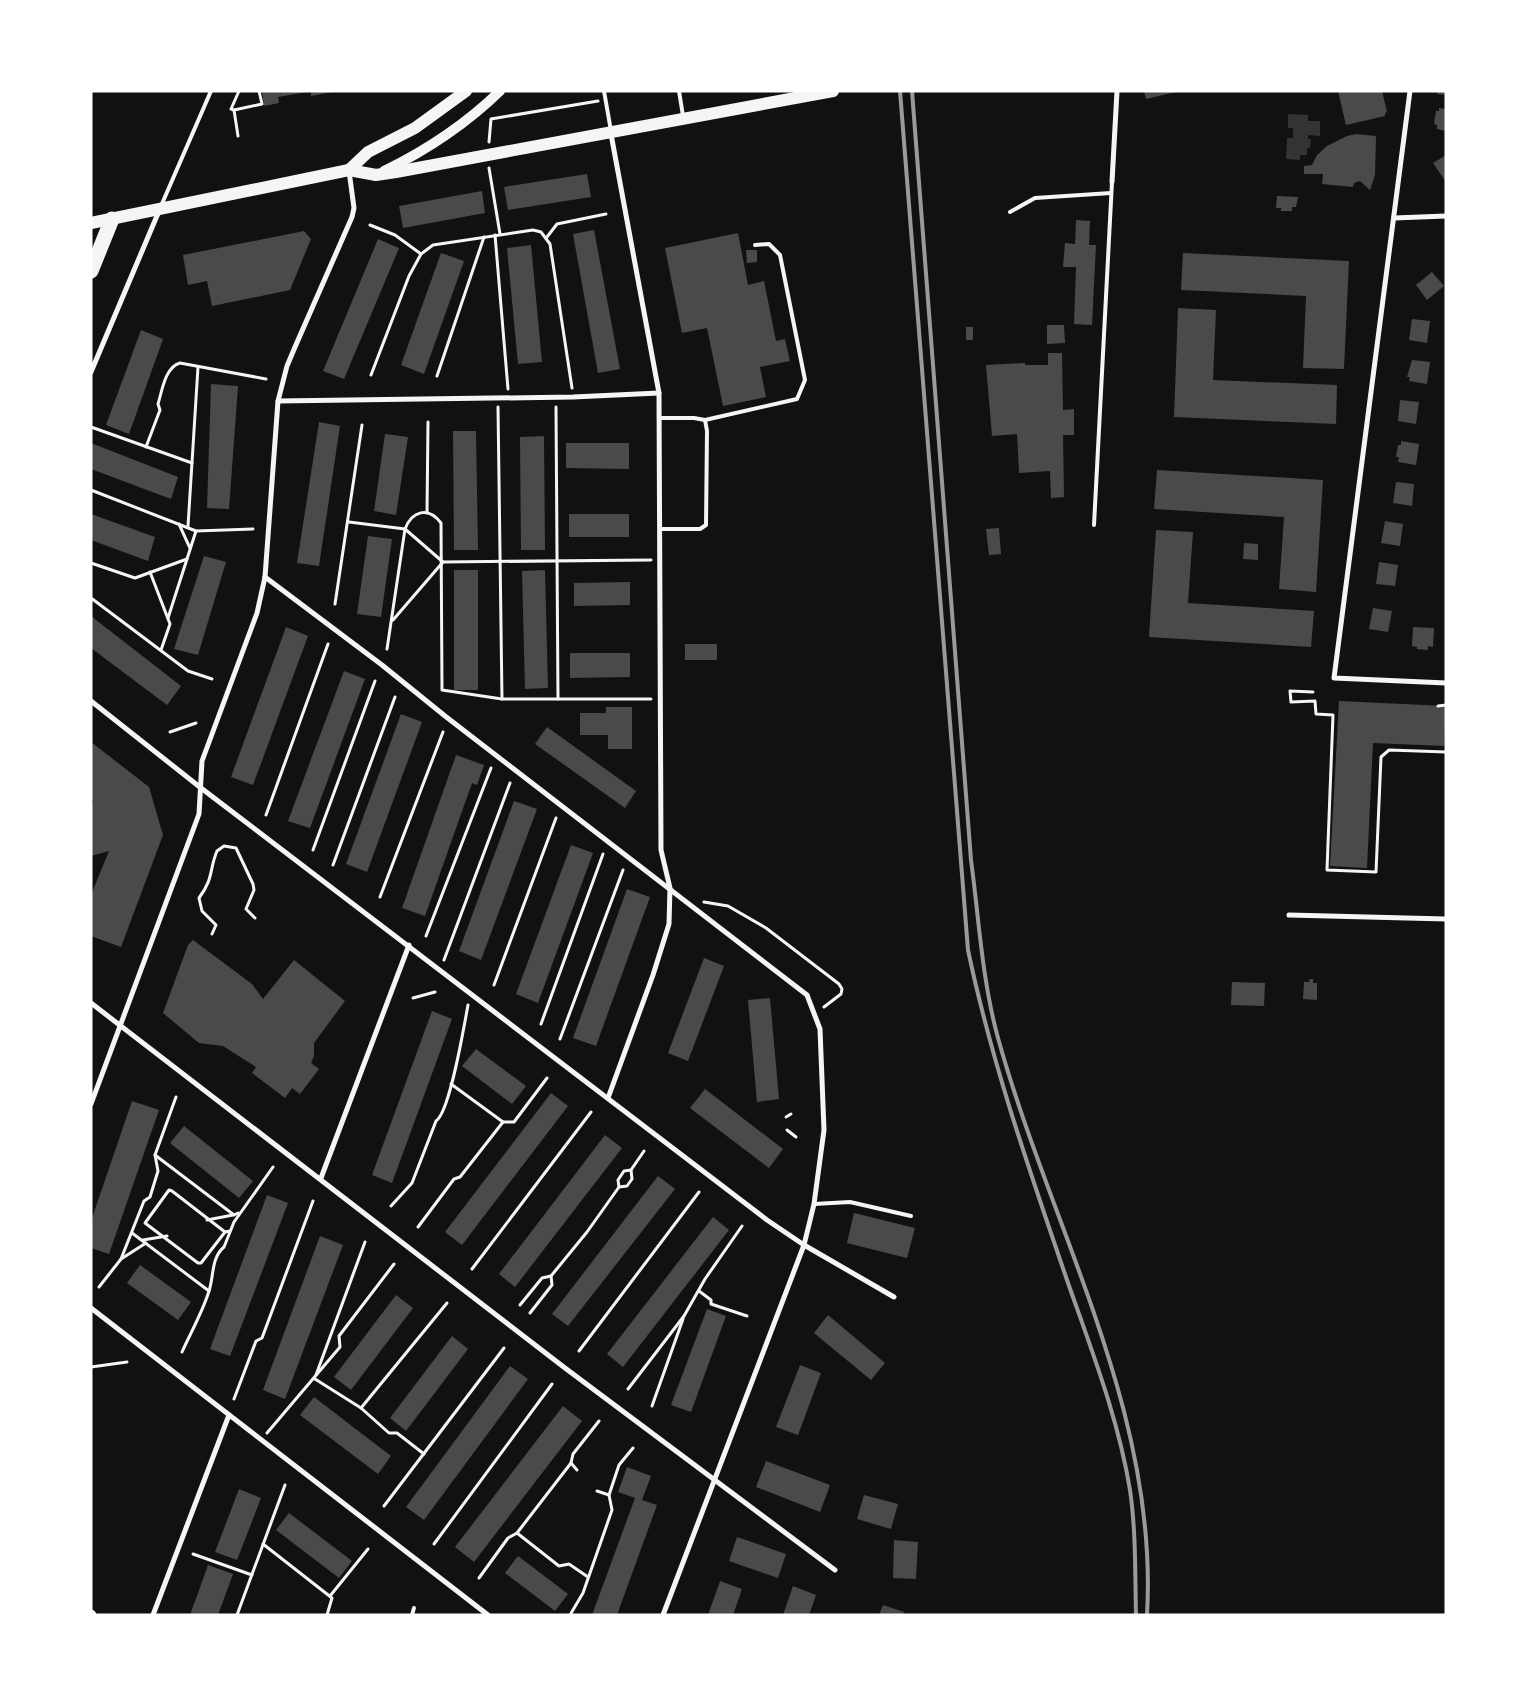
<svg xmlns="http://www.w3.org/2000/svg" width="1537" height="1706" viewBox="0 0 1537 1706" font-family="Merriweather,serif">
<rect width="100%" height="100%" fill="#111"/>
<polygon fill="#333" points="1288,114 1308,115 1308,121 1320,121 1320,136 1308,135 1308,139 1311,139 1310,148 1307,148 1307,155 1300,155 1300,160 1286,159 1287,138 1293,138 1293,128 1288,128"/>
<g fill="#4a4a4a">
<polygon points="262,91 306,91 307,92 278,97 279,103 264,106"/>
<polygon points="311,91 331,91 332,92 311,96"/>
<polygon points="1144,91 1176,91 1176,92 1146,99"/>
<polygon points="1338,91 1382,91 1387,112 1385,113 1385,116 1346,125"/>
<polygon points="1437,91 1446,91 1446,95 1437,94"/>
<polygon points="1439,108 1446,109 1446,131 1437,129 1437,125 1434,124 1436,111 1439,111"/>
<polygon points="1356,134 1376,136 1375,175 1370,190 1360,181 1354,183 1353,187 1322,184 1323,174 1304,174 1304,166 1312,165 1317,155 1327,146 1347,136"/>
<polygon points="1446,155 1446,182 1433,163"/>
<polygon points="587,174 591,197 508,210 504,187"/>
<polygon points="482,191 485,213 403,228 399,206"/>
<polygon points="1277,196 1298,197 1296,207 1292,207 1292,211 1281,211 1281,208 1276,208"/>
<polygon points="1076,220 1090,221 1089,245 1096,245 1092,325 1074,324 1076,267 1063,267 1065,243 1075,244"/>
<polygon points="594,230 620,369 598,373 573,234"/>
<polygon points="304,231 311,239 290,290 212,306 207,281 188,285 183,255"/>
<polygon points="738,233 748,285 764,281 776,341 785,339 790,361 760,367 766,397 723,406 707,328 682,333 665,248"/>
<polygon points="378,239 399,248 344,379 323,371"/>
<polygon points="531,245 542,362 518,364 507,248"/>
<polygon points="746,250 757,250 757,262 747,263"/>
<polygon points="441,253 464,261 424,374 401,365"/>
<polygon points="1183,253 1349,261 1344,369 1303,368 1306,296 1181,290"/>
<polygon points="1432,272 1444,286 1427,300 1416,285"/>
<polygon points="1178,308 1216,310 1213,380 1337,385 1336,424 1174,417"/>
<polygon points="1412,319 1430,321 1427,343 1409,340"/>
<polygon points="1047,325 1064,325 1065,343 1047,344"/>
<rect x="966" y="327" width="7" height="13"/>
<polygon points="141,330 163,339 129,434 106,425"/>
<polygon points="1048,353 1062,353 1063,410 1074,409 1074,435 1063,435 1064,497 1051,498 1050,471 1019,473 1017,434 992,436 986,365 1025,363 1025,365 1048,365"/>
<polygon points="1412,360 1430,362 1427,384 1409,381 1410,377 1407,377"/>
<polygon points="211,384 238,386 229,509 207,508"/>
<polygon points="1400,400 1419,402 1416,424 1398,421"/>
<polygon points="319,422 340,426 319,566 297,563"/>
<polygon points="453,431 476,431 478,550 454,550"/>
<polygon points="385,434 408,437 396,515 374,511"/>
<polygon points="544,436 545,550 521,550 520,437"/>
<polygon points="1401,441 1419,444 1416,465 1398,462 1399,457 1396,457 1398,445 1401,445"/>
<polygon points="91,443 178,477 171,499 91,469"/>
<polygon points="566,443 629,443 629,469 566,468"/>
<polygon points="1157,470 1323,480 1316,592 1279,589 1284,517 1154,509"/>
<polygon points="1396,482 1414,484 1412,506 1393,503"/>
<polygon points="91,514 155,537 148,561 91,540"/>
<rect x="569" y="514" width="60" height="23"/>
<polygon points="1385,521 1403,524 1400,546 1381,543"/>
<polygon points="999,528 1001,554 989,555 986,529"/>
<polygon points="1156,530 1193,532 1188,603 1314,611 1311,647 1149,637"/>
<polygon points="368,536 392,539 381,617 357,614"/>
<polygon points="1244,543 1258,544 1258,560 1243,559"/>
<polygon points="204,556 226,562 198,655 174,649"/>
<polygon points="1379,562 1398,565 1395,586 1376,584"/>
<rect x="454" y="570" width="24" height="120"/>
<polygon points="545,570 548,688 525,689 522,571"/>
<polygon points="630,582 630,605 574,606 574,583"/>
<polygon points="1373,608 1392,611 1388,632 1369,629"/>
<polygon points="91,616 181,686 167,705 91,648"/>
<polygon points="286,627 308,636 253,785 231,777"/>
<polygon points="1413,627 1434,628 1433,647 1428,646 1428,650 1417,649 1417,647 1412,646"/>
<rect x="685" y="644" width="32" height="16"/>
<polygon points="570,653 630,653 630,677 570,678"/>
<polygon points="344,671 365,679 310,828 288,821"/>
<polygon points="1339,701 1446,706 1444,746 1373,743 1367,868 1330,866"/>
<polygon points="606,707 632,707 632,749 608,749 608,735 580,735 580,713 606,713"/>
<polygon points="401,714 422,722 367,872 346,864"/>
<polygon points="547,727 636,791 625,808 535,744"/>
<polygon points="91,742 149,787 163,835 121,947 91,936 91,895 109,851 91,856 91,803 94,802 91,800"/>
<polygon points="456,755 484,765 477,785 472,783 425,916 402,908"/>
<polygon points="514,801 537,809 481,960 459,951"/>
<polygon points="571,845 593,853 538,1003 516,994"/>
<polygon points="627,889 650,897 596,1046 573,1038"/>
<polygon points="193,940 252,984 263,999 294,960 345,1001 314,1043 314,1056 311,1063 319,1069 300,1094 292,1088 285,1098 252,1073 256,1067 223,1046 199,1043 163,1013 188,945"/>
<polygon points="704,958 724,966 688,1061 668,1053"/>
<polygon points="1310,979 1313,979 1313,983 1317,983 1317,1000 1303,999 1304,982 1309,982"/>
<polygon points="1232,982 1265,983 1264,1006 1231,1005"/>
<polygon points="770,998 779,1099 757,1102 748,1000"/>
<polygon points="432,1011 452,1019 392,1183 372,1175"/>
<polygon points="476,1049 526,1086 512,1104 462,1066"/>
<polygon points="705,1089 783,1149 769,1168 690,1108"/>
<polygon points="551,1093 568,1106 462,1245 445,1232"/>
<polygon points="132,1101 159,1110 109,1254 91,1248 91,1221"/>
<polygon points="184,1126 253,1181 239,1198 170,1143"/>
<polygon points="605,1135 622,1148 515,1287 499,1274"/>
<polygon points="658,1176 675,1189 568,1326 552,1314"/>
<polygon points="267,1195 288,1203 230,1356 210,1349"/>
<polygon points="854,1213 915,1228 907,1258 847,1243"/>
<polygon points="713,1217 729,1230 623,1367 607,1354"/>
<polygon points="320,1236 343,1245 285,1399 263,1390"/>
<polygon points="140,1265 191,1302 178,1320 127,1283"/>
<polygon points="396,1295 413,1308 351,1390 334,1377"/>
<polygon points="707,1309 726,1316 691,1412 671,1405"/>
<polygon points="828,1315 885,1363 871,1380 814,1333"/>
<polygon points="452,1336 468,1349 406,1431 390,1418"/>
<polygon points="800,1365 821,1373 798,1435 776,1427"/>
<polygon points="510,1366 528,1379 424,1520 406,1507"/>
<polygon points="314,1397 391,1456 378,1474 300,1415"/>
<polygon points="563,1406 582,1421 474,1562 455,1547"/>
<polygon points="766,1461 830,1485 820,1512 756,1487"/>
<polygon points="627,1467 651,1476 642,1500 657,1505 617,1615 592,1615 635,1498 618,1492"/>
<polygon points="239,1489 261,1498 237,1560 215,1552"/>
<polygon points="864,1495 898,1504 891,1529 857,1519"/>
<polygon points="289,1513 352,1561 339,1578 276,1530"/>
<polygon points="737,1537 786,1554 778,1578 729,1561"/>
<polygon points="894,1540 918,1542 916,1579 893,1578"/>
<polygon points="518,1556 568,1594 555,1611 505,1573"/>
<polygon points="208,1565 233,1574 218,1615 190,1615"/>
<polygon points="720,1581 742,1589 733,1615 708,1615"/>
<polygon points="793,1586 816,1595 809,1615 783,1615"/>
<polygon points="883,1605 904,1612 903,1615 879,1615"/>
</g>
<g fill="none" stroke-linecap="round" stroke-linejoin="round">
<g stroke="#f5f5f5" stroke-width="3">
<polyline points="239,91 231,109 234,110 262,104 259,91"/>
<polyline points="234,110 238,136"/>
<polyline points="489,142 491,119 598,101"/>
<polyline points="489,168 500,234"/>
<polyline points="370,225 395,235 421,254"/>
<polyline points="495,235 508,389"/>
<polyline points="547,237 557,224 606,214"/>
<polyline points="371,375 409,276 421,254 433,245 533,230 541,232 550,244 572,388"/>
<polyline points="437,376 484,237"/>
<polyline points="498,407 502,699"/>
<polyline points="556,407 558,699"/>
<polyline points="91,427 192,463"/>
<path d="M146 447 160 410 158 404C162 391 165 367 180 363L266 379"/>
<polyline points="91,490 196,531 253,529"/>
<polyline points="427,513 428,422"/>
<polyline points="349,522 405,529 443,562 651,560"/>
<polyline points="179,524 190,548"/>
<polyline points="188,526 198,367"/>
<polyline points="91,563 135,578 187,559"/>
<polyline points="150,572 170,624 161,650"/>
<polyline points="91,598 188,671 212,679"/>
<polyline points="335,604 362,425"/>
<polyline points="168,618 196,531"/>
<polyline points="393,620 443,562"/>
<path d="M387 649 405 529C412 511 428 506 441 523L442 690 502 699H651"/>
<polyline points="1313,692 1290,691 1291,702 1315,701 1316,714 1333,715 1327,870 1376,872 1381,757 1389,750 1446,752"/>
<polyline points="1438,706 1446,705"/>
<polyline points="170,732 196,723"/>
<polyline points="266,815 328,644"/>
<polyline points="313,850 375,681"/>
<polyline points="333,865 395,697"/>
<polyline points="380,897 443,732"/>
<polyline points="704,902 728,906 766,928 839,984 842,989 841,994 824,1007"/>
<path d="M212 934 216 925 202 911 199 898C214 878 209 870 217 851L224 846 236 848 253 884 254 890 246 909 255 918"/>
<polyline points="426,936 491,768"/>
<polyline points="444,960 510,783"/>
<polyline points="494,985 556,818"/>
<polyline points="413,998 435,992"/>
<polyline points="541,1024 603,854"/>
<polyline points="560,1039 623,870"/>
<polyline points="451,1084 503,1122"/>
<polyline points="786,1117 791,1114"/>
<polyline points="787,1130 796,1137"/>
<polyline points="155,1155 234,1215 238,1213"/>
<polyline points="619,1187 618,1180 624,1171 631,1170"/>
<path d="M391 1206 412 1183 436 1121C450 1112 464 1026 468 1005"/>
<polyline points="207,1220 233,1215"/>
<polyline points="418,1227 454,1179 460,1177 503,1122 514,1122 547,1078"/>
<polyline points="225,1232 172,1191 169,1190 145,1223 198,1263 201,1263 225,1232 230,1231"/>
<polyline points="132,1233 209,1291"/>
<polyline points="143,1240 167,1236"/>
<polyline points="121,1259 146,1243"/>
<polyline points="472,1269 591,1112"/>
<polyline points="99,1287 121,1259 144,1201 150,1197 158,1171 155,1155 176,1097"/>
<polyline points="699,1291 711,1300 711,1304 747,1316"/>
<polyline points="520,1305 542,1278 551,1276"/>
<polyline points="530,1313 552,1285 551,1276 587,1232 619,1187 627,1186 632,1179 631,1170 644,1151"/>
<polyline points="579,1351 699,1192"/>
<path d="M182 1352C191 1332 203 1311 209 1291 214 1276 211 1258 224 1247L234 1222 273 1167"/>
<polyline points="91,1367 127,1362"/>
<polyline points="316,1375 365,1242"/>
<polyline points="315,1379 361,1408 389,1433 397,1433 424,1454"/>
<polyline points="628,1389 684,1316 705,1279 742,1226"/>
<polyline points="234,1399 256,1341 262,1338 313,1201"/>
<polyline points="652,1406 683,1319"/>
<polyline points="361,1408 447,1303"/>
<polyline points="267,1433 340,1347 339,1336 394,1264"/>
<polyline points="571,1463 577,1470"/>
<polyline points="597,1491 609,1495"/>
<polyline points="384,1506 504,1348"/>
<polyline points="517,1533 559,1566 569,1564 588,1577"/>
<polyline points="263,1544 332,1598 327,1615"/>
<polyline points="434,1544 552,1384"/>
<polyline points="193,1554 252,1575"/>
<polyline points="479,1578 508,1538 517,1533 571,1463 573,1454 599,1421"/>
<polyline points="330,1596 368,1549"/>
<polyline points="237,1615 285,1485"/>
<polyline points="570,1615 583,1593 612,1510 609,1495 619,1465 633,1448"/>
</g>
<g stroke="#f5f5f5" stroke-width="4">
<polyline points="604,91 611,131"/>
<polyline points="679,91 683,116"/>
<polyline points="161,206 211,91"/>
<polyline points="1010,212 1035,198 1111,193"/>
<polyline points="661,418 694,418 705,420 707,431 706,525 700,529 661,529"/>
<polyline points="705,420 797,399 805,380 780,255 769,244 755,245"/>
<polyline points="1094,525 1112,182"/>
<polyline points="814,1204 850,1202 911,1216"/>
<polyline points="412,1615 414,1608"/>
</g>
<g stroke="#f5f5f5" stroke-width="5">
<polyline points="1410,91 1334,678 1446,683"/>
<polyline points="1112,182 1117,91"/>
<polyline points="1394,218 1446,216"/>
<polyline points="91,372 159,211"/>
<polyline points="278,401 573,397 659,393"/>
<polyline points="265,577 382,665 445,716 807,995 820,1029 824,1130 814,1204 804,1245 663,1615"/>
<polyline points="91,701 201,788 767,1220 804,1245 894,1297"/>
<polyline points="1289,915 1446,919"/>
<polyline points="91,1003 565,1368 835,1570"/>
<polyline points="608,1098 653,975 669,924 670,888 661,850 659,393 611,134"/>
<polyline points="91,1104 199,814 202,761 257,613 265,577 278,401 287,366 295,347 352,217 354,208 349,171"/>
<polyline points="321,1178 409,945"/>
<polyline points="91,1308 488,1615"/>
<polyline points="153,1615 229,1415"/>
</g>
<polyline stroke="#f5f5f5" stroke-width="9" points="91,1614 92,1615"/>
<path stroke="#f5f5f5" stroke-width="10" d="M384 171C427 150 466 124 500 91"/>
<g stroke="#f5f5f5" stroke-width="12">
<polyline points="349,170 368,152 415,128 466,91"/>
<polyline points="91,223 349,170 376,175 396,172 833,91"/>
</g>
<polyline stroke="#f5f5f5" stroke-width="15" points="91,271 112,219"/>
<g stroke="#9a9a9a" stroke-width="4">
<path d="M900 91 968 950C992 1064 1029 1169 1067 1280 1091 1349 1118 1417 1130 1490 1136 1531 1135 1573 1136 1615"/>
<path d="M912 91 971 860C979 919 982 980 998 1038 1051 1229 1159 1411 1147 1615"/>
</g>
</g>
<rect width="1537" height="1706" fill="none" stroke="#ffffff" stroke-width="185"/>
</svg>
